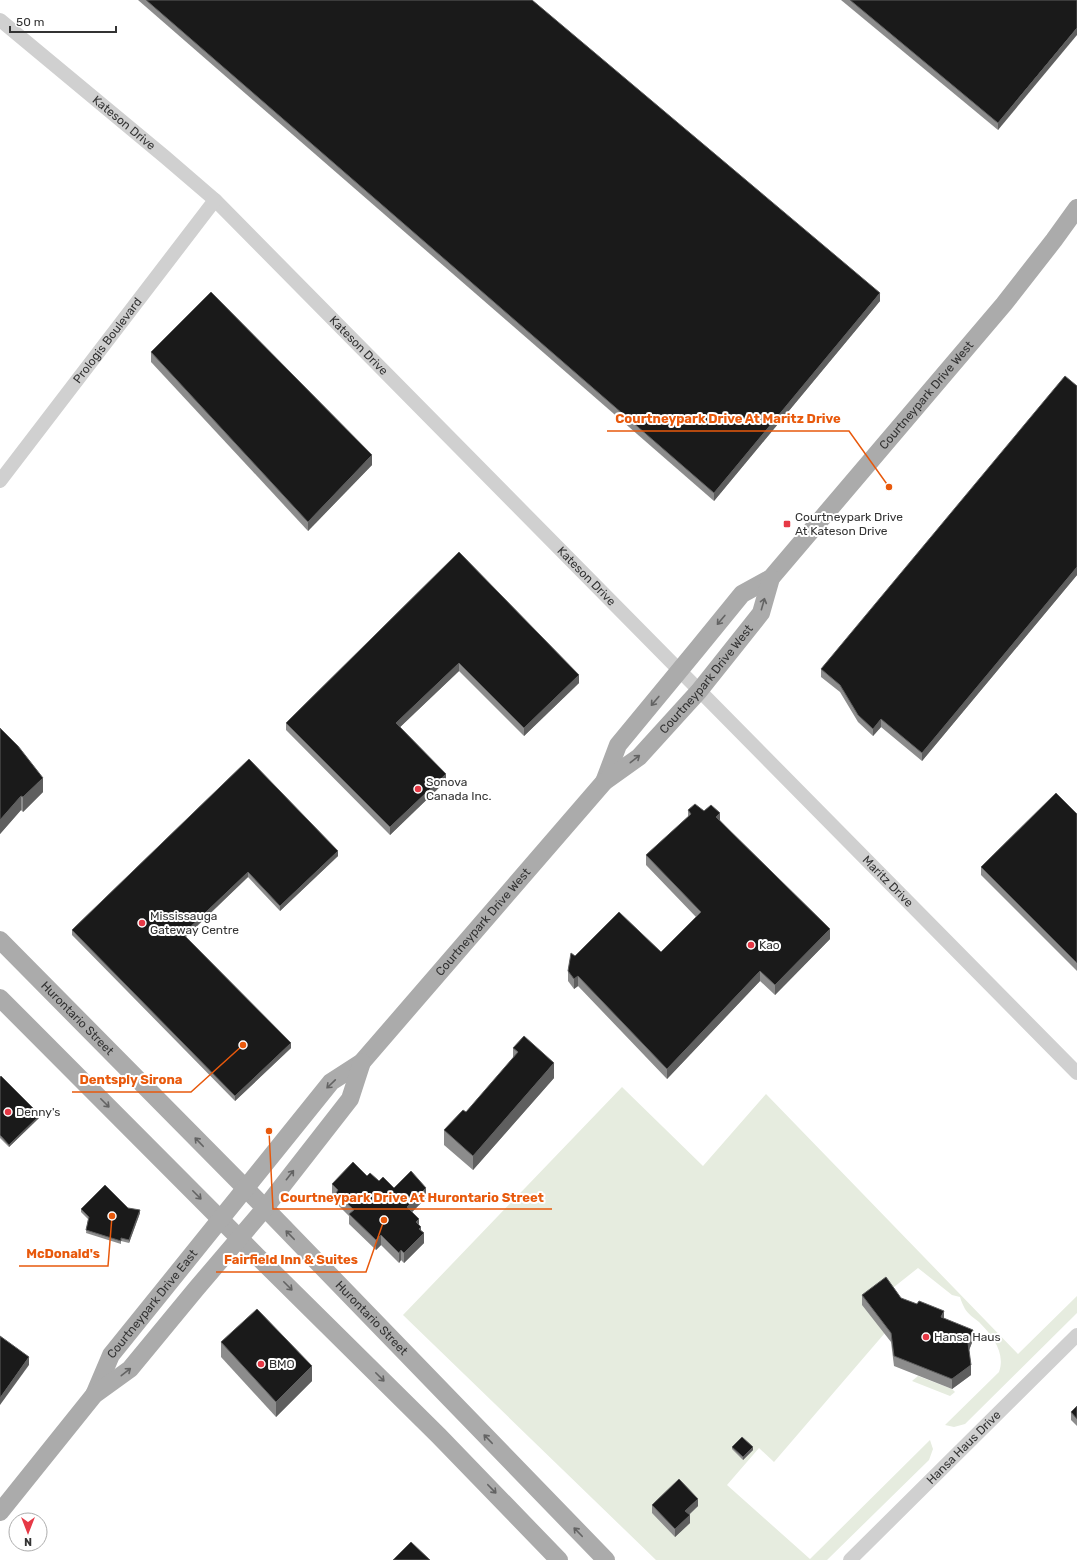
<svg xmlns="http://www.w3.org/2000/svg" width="1077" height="1560" viewBox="0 0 1077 1560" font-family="Rubik,sans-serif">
<rect width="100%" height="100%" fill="#fff"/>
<g fill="#e6ecdf">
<path d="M622 1087 703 1166 766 1094 1018 1354 1077 1296V1313L965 1424 954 1427 945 1425 999 1372C1006 1353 992 1335 979 1322 974 1318 968 1314 965 1309 963 1305 961 1301 960 1297L952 1295 918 1268 889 1291 884 1334 774 1462 759 1448 727 1485 810 1559 930 1440 933 1449 929 1460 827 1560H656L403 1315Z"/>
<polygon points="918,1376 952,1389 955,1392 950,1396 912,1381"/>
</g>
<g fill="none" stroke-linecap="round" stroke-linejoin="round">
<g stroke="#d0d0d0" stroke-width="14">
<path id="s1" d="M0 20 165 157 215 200 1077 1073"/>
<path id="s2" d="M0 481 215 200"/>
<path id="s3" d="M850 1560 1077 1335"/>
</g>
<g stroke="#ababab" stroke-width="18">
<path id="s4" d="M604 782 618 745 698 648 742 594 771 578 1004 304 1054 240 1077 208"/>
<path id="s5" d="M0 940 265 1208 606 1560"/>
<polyline points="0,998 257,1256 439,1436 559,1560"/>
<path id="s6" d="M94 1395 111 1355 331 1082 362 1062 604 782 639 757 699 691 761 613 771 578"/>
<polyline points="0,1512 94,1395 130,1369 196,1289 265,1208 350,1099 362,1062"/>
</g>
</g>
<g fill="#8c8c8c">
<polygon points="138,0 532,0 880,301 714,501"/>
<polygon points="841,0 1077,0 998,130"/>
<polygon points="151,352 372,465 308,531 151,362"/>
<polygon points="1077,386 1077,575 922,761 881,727 873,736 858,722 840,692 821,677 821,669"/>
<polygon points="459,552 579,683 524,736 459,671 400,727 446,781 390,835 286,730 286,723"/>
<polygon points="0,728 43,792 23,812 21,810 0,834"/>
<polygon points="249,759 338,856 280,911 248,877 186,937 291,1048 235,1101 72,935 72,930"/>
<polygon points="688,810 704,811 720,820 830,939 775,995 760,981 667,1079 578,986 574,989 568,981 568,971 575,956 661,952 696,917 646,865 646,855 688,817"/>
<polygon points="1077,814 1077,971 981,875 981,867"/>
<polygon points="513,1048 554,1078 473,1170 444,1145 444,1130 466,1112 513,1058"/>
<polygon points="0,1077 40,1117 9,1147 0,1138"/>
<polygon points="367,1176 394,1188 426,1198 412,1212 419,1224 424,1243 404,1263 401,1260 399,1263 381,1245 376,1250 349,1224 349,1216 336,1203 336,1198 332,1194 332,1184"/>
<polygon points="128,1208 140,1213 129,1243 121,1241 121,1244 86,1233 88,1219 81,1212 81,1209"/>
<polygon points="862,1295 901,1298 973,1340 969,1350 971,1375 952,1389 894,1366 891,1342 862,1305"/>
<polygon points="221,1342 312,1381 276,1417 221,1357"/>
<polygon points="1077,1406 1077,1426 1071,1420 1071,1412"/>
<polygon points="732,1447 753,1450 743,1460 732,1449"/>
<polygon points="652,1505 698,1506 689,1515 690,1523 675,1537 652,1513"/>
</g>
<g fill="#5f5f5f">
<polygon points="1077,28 1077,35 998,130 998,123"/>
<polygon points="880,293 880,301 714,501 714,493"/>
<polygon points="372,455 372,465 308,531 308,522"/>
<polygon points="1077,567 1077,575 922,761 922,753"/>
<polygon points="459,663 459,671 396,731 396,723"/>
<polygon points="579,675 579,683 524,736 524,728"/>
<polygon points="881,719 881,727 873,736 873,729"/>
<polygon points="446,774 446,781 390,835 390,827"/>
<polygon points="43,778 43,792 23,812 23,797"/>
<polygon points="21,796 21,810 0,834 0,820"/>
<polygon points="720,813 720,823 716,817"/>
<polygon points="338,851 338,856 280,911 280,906"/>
<polygon points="248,872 248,877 183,939 183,934"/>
<polygon points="830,929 830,939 775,995 775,985"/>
<polygon points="760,971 760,981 667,1079 667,1069"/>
<polygon points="578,976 578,986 574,989 574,979"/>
<polygon points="291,1043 291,1048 235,1101 235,1096"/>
<polygon points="554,1063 554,1078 473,1170 473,1156"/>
<polygon points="40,1115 40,1117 9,1147 9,1145"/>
<polygon points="426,1188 426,1198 407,1217 407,1207"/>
<polygon points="140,1210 140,1213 129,1243 129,1240"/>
<polygon points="419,1219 419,1229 416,1222"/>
<polygon points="421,1227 421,1236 424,1233 424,1243 404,1263 404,1253 419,1229"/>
<polygon points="381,1235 381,1245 376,1250 376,1240"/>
<polygon points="401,1250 401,1260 399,1263 399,1253"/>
<polygon points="944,1311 944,1321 941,1317"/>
<polygon points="973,1330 973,1340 968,1353 968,1343"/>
<polygon points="29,1357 29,1365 0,1405 0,1398"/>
<polygon points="971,1365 971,1375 952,1389 952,1379"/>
<polygon points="312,1366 312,1381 276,1417 276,1402"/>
<polygon points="753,1447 753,1450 743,1460 743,1457"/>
<polygon points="698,1499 698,1506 685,1518 685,1511"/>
<polygon points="690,1515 690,1523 675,1537 675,1529"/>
</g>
<g fill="#1a1a1a" stroke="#5f5f5f">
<polygon points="146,0 532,0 880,293 714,493"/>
<polygon points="850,0 1077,0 1077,28 998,123"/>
<polygon points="211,292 372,455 308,522 151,352"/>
<polygon points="1065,376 1077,386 1077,567 922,753 881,719 873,729 858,715 840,685 821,669"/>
<polygon points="459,552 579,675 524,728 459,663 396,723 446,774 390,827 286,723"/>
<polygon points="0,728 18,746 43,778 23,797 21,796 0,820"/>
<polygon points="249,759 338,851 280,906 248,872 183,934 291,1043 235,1096 72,930"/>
<polygon points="1056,793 1077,814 1077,963 981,867"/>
<polygon points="695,804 704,811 711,805 720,813 716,817 830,929 775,985 760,971 667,1069 578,976 574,979 568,971 571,953 575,956 619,912 661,952 701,912 646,855 691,814 688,810"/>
<polygon points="524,1036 554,1063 473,1156 444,1130 463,1110 466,1112 518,1052 513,1048"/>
<polygon points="1,1076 40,1115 9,1145 0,1135 0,1077"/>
<polygon points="353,1162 367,1176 370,1173 379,1181 383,1177 394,1188 411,1171 426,1188 407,1207 419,1219 416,1222 421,1227 419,1229 424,1233 404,1253 401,1250 399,1253 381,1235 376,1240 349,1214 354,1210 336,1193 338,1190 332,1184"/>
<polygon points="105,1185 128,1208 140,1210 129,1240 121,1238 121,1241 86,1230 89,1217 81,1209"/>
<polygon points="886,1277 901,1298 917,1304 919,1301 944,1311 941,1317 973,1330 968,1343 971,1365 952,1379 894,1356 891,1333 862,1295"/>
<polygon points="257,1309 312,1366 276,1402 221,1342"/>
<polygon points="0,1336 29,1357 0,1398"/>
<polygon points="1077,1406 1077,1419 1071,1412"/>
<polygon points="742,1437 753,1447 743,1457 732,1447"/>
<polygon points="679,1479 698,1499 685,1511 690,1515 675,1529 652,1505"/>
<polygon points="411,1542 430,1560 393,1560"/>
</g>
<defs><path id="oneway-shaft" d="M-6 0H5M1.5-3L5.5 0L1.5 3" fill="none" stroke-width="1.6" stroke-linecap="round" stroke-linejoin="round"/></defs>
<g stroke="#636363">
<use href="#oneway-shaft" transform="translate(763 604) rotate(-74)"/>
<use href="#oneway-shaft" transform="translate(721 620) rotate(130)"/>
<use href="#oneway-shaft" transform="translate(655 701) rotate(130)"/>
<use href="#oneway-shaft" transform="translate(635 759) rotate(-38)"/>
<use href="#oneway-shaft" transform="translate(331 1084) rotate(136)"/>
<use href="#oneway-shaft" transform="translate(105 1103) rotate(45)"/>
<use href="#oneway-shaft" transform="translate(199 1142) rotate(-134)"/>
<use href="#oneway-shaft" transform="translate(290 1175) rotate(-52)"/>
<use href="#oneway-shaft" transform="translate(197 1195) rotate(45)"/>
<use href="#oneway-shaft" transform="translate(290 1235) rotate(-134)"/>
<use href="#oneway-shaft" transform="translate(288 1286) rotate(45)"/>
<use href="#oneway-shaft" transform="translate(126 1372) rotate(-38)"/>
<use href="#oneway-shaft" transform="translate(380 1377) rotate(45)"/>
<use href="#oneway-shaft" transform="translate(488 1439) rotate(-134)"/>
<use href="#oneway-shaft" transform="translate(492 1489) rotate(46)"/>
<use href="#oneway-shaft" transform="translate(578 1532) rotate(-134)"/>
</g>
<g fill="#e63946" stroke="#fff" stroke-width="1.5">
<rect x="783" y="520" width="8" height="8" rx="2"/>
<circle cx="418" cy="789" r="4"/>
<circle cx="142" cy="923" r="4"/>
<circle cx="751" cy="945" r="4"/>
<circle cx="8" cy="1112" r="4"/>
<circle cx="926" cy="1337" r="4"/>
<circle cx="261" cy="1364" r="4"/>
</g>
<g text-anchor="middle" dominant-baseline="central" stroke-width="4" stroke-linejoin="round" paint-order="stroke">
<g font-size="12" fill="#333" stroke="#fff">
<text stroke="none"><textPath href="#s1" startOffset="161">Kateson Drive</textPath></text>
<text stroke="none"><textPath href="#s2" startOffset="177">Prologis Boulevard</textPath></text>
<text stroke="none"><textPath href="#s1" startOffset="485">Kateson Drive</textPath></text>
<text stroke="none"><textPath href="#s4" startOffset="508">Courtneypark Drive West</textPath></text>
<text stroke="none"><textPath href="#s1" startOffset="809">Kateson Drive</textPath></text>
<text stroke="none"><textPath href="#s6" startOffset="947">Courtneypark Drive West</textPath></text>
<text stroke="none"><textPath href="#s1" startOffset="1238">Maritz Drive</textPath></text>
<text stroke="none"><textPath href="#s6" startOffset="616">Courtneypark Drive West</textPath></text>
<text stroke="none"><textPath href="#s5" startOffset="110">Hurontario Street</textPath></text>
<text stroke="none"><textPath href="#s6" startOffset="109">Courtneypark Drive East</textPath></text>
<text stroke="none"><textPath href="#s5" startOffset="530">Hurontario Street</textPath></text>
<text stroke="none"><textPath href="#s3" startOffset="160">Hansa Haus Drive</textPath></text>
</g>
<g font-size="12" fill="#333" stroke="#fff" text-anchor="start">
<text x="795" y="517">Courtneypark Drive<tspan x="795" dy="14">At Kateson Drive</tspan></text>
<text x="426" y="782">Sonova<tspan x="426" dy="14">Canada Inc.</tspan></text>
<text x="150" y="916">Mississauga<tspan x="150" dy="14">Gateway Centre</tspan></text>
<text x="759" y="945">Kao</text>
<text x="16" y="1112">Denny's</text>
<text x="934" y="1337">Hansa Haus</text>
<text x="269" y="1364">BMO</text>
</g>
</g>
<path fill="none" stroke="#e8590c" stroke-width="1.5" d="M889 487L849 431H607M243 1045L191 1092H72M269 1131L273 1209H552M112 1216L108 1266H19M384 1220L366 1272H216"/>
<g fill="#e8590c" stroke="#fff" stroke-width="1.5">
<circle cx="889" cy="487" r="4"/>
<circle cx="243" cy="1045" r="4"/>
<circle cx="269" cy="1131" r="4"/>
<circle cx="112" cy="1216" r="4"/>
<circle cx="384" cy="1220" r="4"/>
</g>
<g font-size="13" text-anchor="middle" font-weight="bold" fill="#e8590c" stroke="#fff" stroke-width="4" stroke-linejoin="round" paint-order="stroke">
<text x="728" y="423">Courtneypark Drive At Maritz Drive</text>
<text x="131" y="1084">Dentsply Sirona</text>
<text x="412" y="1202">Courtneypark Drive At Hurontario Street</text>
<text x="63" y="1258">McDonald's</text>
<text x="291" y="1264">Fairfield Inn &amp; Suites</text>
</g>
<g transform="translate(28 1532) rotate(180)"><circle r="19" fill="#ffffff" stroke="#adadad"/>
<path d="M0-3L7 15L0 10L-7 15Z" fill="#e63946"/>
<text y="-6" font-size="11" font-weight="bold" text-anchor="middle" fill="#333333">N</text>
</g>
<path d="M10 26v6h106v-6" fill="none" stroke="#333333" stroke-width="2"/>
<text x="16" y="26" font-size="12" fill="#333333" stroke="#ffffff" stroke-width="3" paint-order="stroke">50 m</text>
</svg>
